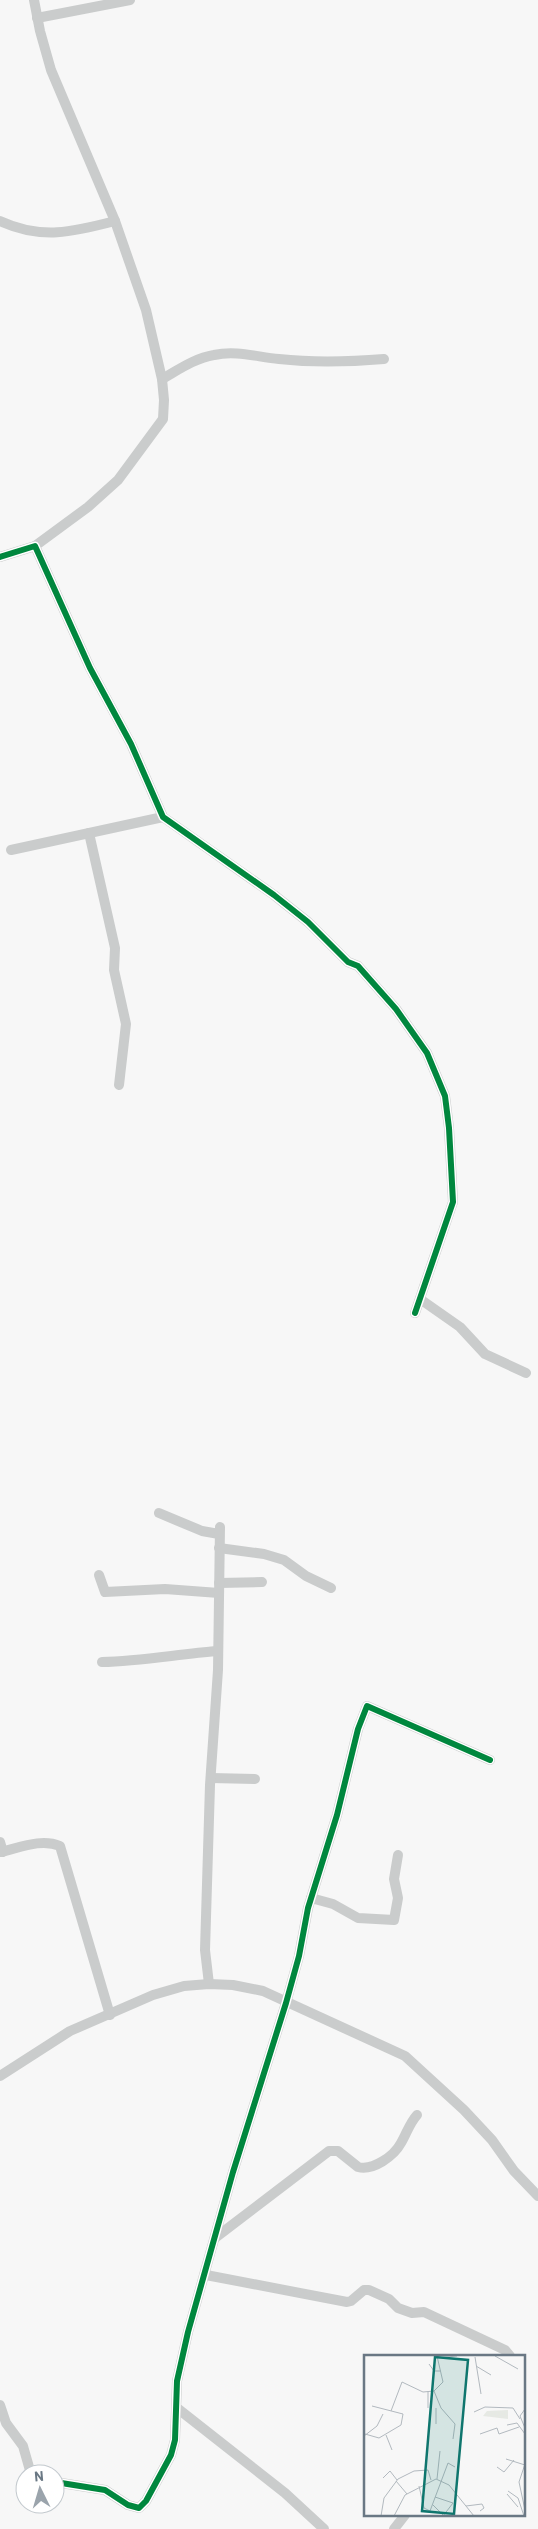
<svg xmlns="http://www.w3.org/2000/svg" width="538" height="2529" viewBox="0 0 538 2529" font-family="Barlow,sans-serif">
<rect width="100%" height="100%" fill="#f7f7f7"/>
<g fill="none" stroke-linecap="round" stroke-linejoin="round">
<g stroke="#cacccc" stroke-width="10">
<polyline points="34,0 40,31 51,70 115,221 146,310 162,379 164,400 163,419 118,480 88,507 35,546"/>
<polyline points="37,18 130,0"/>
<path d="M0 221C41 240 73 232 115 221"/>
<path d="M162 379C178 370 195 358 214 355 236 350 257 357 279 359 315 363 348 362 384 359"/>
<polyline points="0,557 35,546 90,668 131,744 163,817 274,895 308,922 348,962 358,966 396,1009 427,1053 445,1096 449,1128 453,1202 415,1313"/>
<polyline points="89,833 115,948 114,970 126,1024 119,1085"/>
<polyline points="11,850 163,817"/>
<polyline points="420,1299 460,1327 485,1354 526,1373"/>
<polyline points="159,1513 202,1531 219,1534"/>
<polyline points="219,1548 264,1554 284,1560 306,1576 331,1588"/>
<polyline points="99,1575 105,1592 165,1589 219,1593"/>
<polyline points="219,1583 262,1582"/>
<path d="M102 1662C141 1661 179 1654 218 1651"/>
<polyline points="211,1778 255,1779"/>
<polyline points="0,1842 3,1852"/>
<path d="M0 1852C19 1848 41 1838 60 1846L110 2015"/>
<polyline points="311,1898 333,1904 358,1918 394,1920 398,1898 394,1879 398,1855"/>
<polyline points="209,1984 205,1950 210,1785 218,1670 220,1527"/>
<polyline points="0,2076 70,2031 153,1995 184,1986 209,1984 233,1985 263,1991 405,2056 464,2110 492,2140 514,2171 538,2196"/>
<path d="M215 2238 329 2151H338L358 2167C373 2171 394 2156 401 2143 407 2133 409 2124 417 2115"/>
<polyline points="206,2275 347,2302 351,2301 364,2290 369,2290 389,2299 398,2308 412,2313 424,2312 505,2350 510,2356"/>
<polyline points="0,2405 6,2423 23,2446 31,2474"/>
<polyline points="177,2408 285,2493 324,2529"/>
<polyline points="55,2482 105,2490 128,2505 139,2508 146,2501 171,2455 175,2440 177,2381 188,2332 233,2172 286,2003 299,1956 308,1908 337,1815 358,1729 367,1706 490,1760"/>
<polyline points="394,2529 405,2515"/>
</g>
<g stroke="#fff" stroke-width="9">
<g id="cycleway">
<polyline points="0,557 35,546 90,668 131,744 163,817 274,895 308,922 348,962 358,966 396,1009 427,1053 445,1096 449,1128 453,1202 415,1313"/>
<polyline points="55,2482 105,2490 128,2505 139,2508 146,2501 171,2455 175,2440 177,2381 188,2332 233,2172 286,2003 299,1956 308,1908 337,1815 358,1729 367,1706 490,1760"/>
</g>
</g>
<use href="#cycleway" stroke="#00873e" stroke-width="6"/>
</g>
<g transform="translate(364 2355)">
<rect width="161" height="161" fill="#f7f7f7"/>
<path d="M144 55V64L119 61 123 56Z" fill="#e6e9e4"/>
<path fill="none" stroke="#b2b9bf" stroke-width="1" d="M131 1 154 14M111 2 117 39M73 3 93 1M65 9 70 16H77M112 11 127 20M70 36 79 27 73 1M64 53V36M72 53V69M161 54 156 61 161 73M27 56 38 27 59 37 70 36 77 53 91 69 89 84M110 57 121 52 149 53 156 64M143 70 153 68 161 79M1 79 15 83 37 70 39 59 8 51M116 79 133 73 135 79 155 72M22 80 28 95M0 81 13 71 19 59M142 104 161 110M161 109 155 127 161 155M133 112 140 117 150 105M19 123 26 116 33 125M73 124 76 96M32 126 43 139M55 131 60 153 66 156 84 108 91 112M144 136 154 143 160 161M143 139 154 152M71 142 89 148 79 161M69 150 80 161M102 151 118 149 120 153 116 156M17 161 20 143 34 124 50 116 64 115 67 125M30 161 41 140 72 124 85 130 110 161"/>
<path fill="#0f766e" fill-opacity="0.15" stroke="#0f766e" stroke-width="2.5" d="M71 2 104 5 90 159 58 156Z"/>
<rect width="161" height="161" fill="none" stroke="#6a7884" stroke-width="2.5"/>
</g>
<g transform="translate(40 2489) rotate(355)"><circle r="24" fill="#ffffff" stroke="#c3c9ce"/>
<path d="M0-4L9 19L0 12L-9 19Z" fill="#9ba4ac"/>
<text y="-8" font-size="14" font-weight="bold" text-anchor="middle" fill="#6a7884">N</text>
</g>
</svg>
